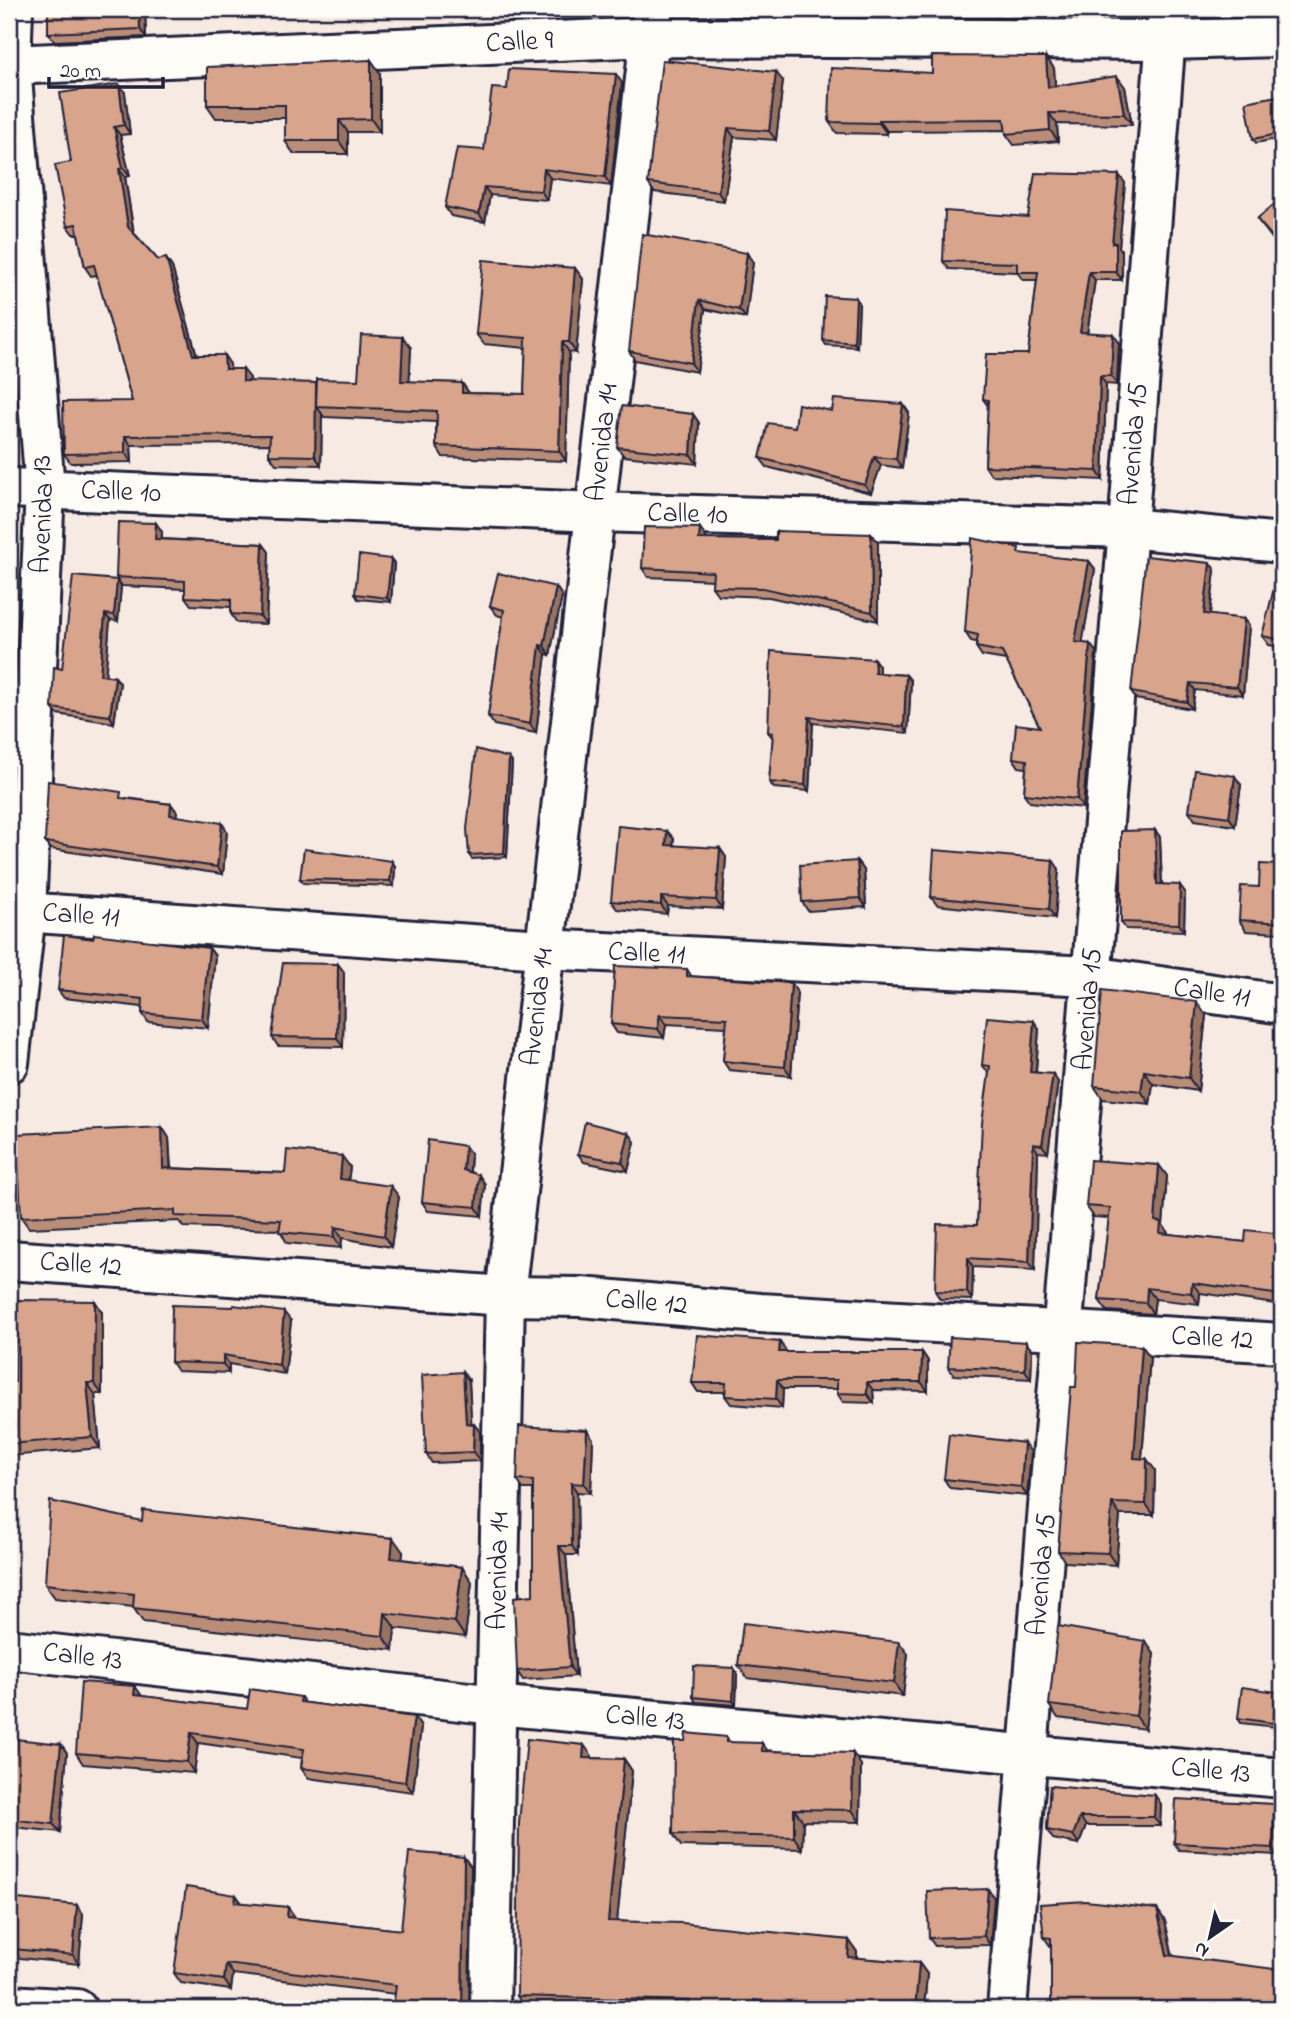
<svg xmlns="http://www.w3.org/2000/svg" width="1291" height="2018" viewBox="0 0 1291 2018" font-family="'Indie Flower',sans-serif">
<rect width="100%" height="100%" fill="#f6eae2"/>
<filter id="ink" filterUnits="userSpaceOnUse"><feTurbulence type="fractalNoise" baseFrequency=".0143" numOctaves="2"/><feDisplacementMap in="SourceGraphic" scale="14" xChannelSelector="R" yChannelSelector="G"/><feConvolveMatrix kernelMatrix="1 2 1 2 8 2 1 2 1" color-interpolation-filters="sRGB"/></filter>
<g filter="url(#ink)">
<g fill="none" stroke-linecap="round" stroke-linejoin="round">
<g stroke="#22223b" stroke-width="44">
<g id="street">
<path id="s1" d="M9 488 597 512 1128 528 1282 543"/>
<path id="s2" d="M9 911 543 949 1091 976 1282 1004"/>
<path id="s3" d="M9 1063 26 912 45 489 11 65 13 9"/>
<path id="s4" d="M9 1260 505 1296 581 1297 760 1313 1282 1343"/>
<path id="s5" d="M9 1649 495 1705 1282 1778"/>
<polyline points="9,2005 77,2009"/>
<path id="s6" d="M490 2009 505 1296 653 9"/>
<path id="s7" d="M1007 2009 1128 528 1168 9"/>
</g>
</g>
<g stroke="#22223b" stroke-width="44">
<g id="secondary">
<path id="s8" d="M9 65 649 37 1167 40 1282 37"/>
</g>
</g>
<use href="#street" stroke="#fdfcf7" stroke-width="38"/>
<use href="#secondary" stroke="#fdfcf7" stroke-width="38"/>
</g>
<g fill="#ba8d78" stroke="#22223b" stroke-width="2">
<polygon points="145,9 146,37 54,41 48,33"/>
<polygon points="1092,9 1147,9 1145,18 1097,18"/>
<polygon points="1224,9 1282,9 1282,14 1227,13"/>
<polygon points="371,60 380,73 380,132 348,132 348,154 294,154 285,141 285,118 216,118 207,105"/>
<polygon points="1054,68 1055,86 1125,87 1132,125 1057,124 1058,141 1014,145 1006,134 1006,130 887,131 887,134 837,133 829,122 932,73"/>
<polygon points="783,81 776,140 734,137 724,201 654,192 648,183"/>
<polygon points="622,83 611,186 550,178 547,200 490,195 485,222 451,216 445,207 484,150 507,89"/>
<polygon points="125,93 130,134 120,135 130,176 125,177 134,233 158,260 172,267 197,355 230,364 230,369 250,378 250,382 316,383 358,380 411,348 409,382 462,383 469,393 524,394 526,348 484,344 476,334 575,268 583,279 576,353 569,352 566,461 443,457 436,446 436,422 324,417 322,414 321,465 276,464 269,455 270,444 131,445 132,462 71,463 64,454 132,401 97,275 91,276 85,267 78,234 73,234 67,226 71,162"/>
<polygon points="1282,95 1282,138 1256,143 1253,139"/>
<polygon points="1119,175 1125,183 1119,247 1122,251 1122,280 1095,280 1087,333 1119,342 1117,385 1106,384 1103,480 991,475 985,466 988,406 983,399 1028,354 1037,280 1023,280 1017,272 949,269 943,261 1028,217"/>
<polygon points="1282,198 1282,251 1257,219"/>
<polygon points="747,253 753,262 746,318 705,309 697,372 635,360 629,351"/>
<polygon points="856,298 859,303 857,347 826,345 823,340"/>
<polygon points="903,404 909,413 902,468 881,465 871,493 767,467 760,458 795,427 832,411"/>
<polygon points="693,414 699,423 697,464 624,456 617,447"/>
<polygon points="156,523 162,532 162,539 263,544 269,552 266,624 237,623 231,614 231,607 191,605 185,597 185,589 122,586 116,577"/>
<polygon points="700,528 706,537 706,539 776,540 871,534 878,542 878,621 769,597 718,595 712,587 713,580 648,577 642,568"/>
<polygon points="1023,554 1089,561 1095,569 1082,643 1090,644 1096,652 1083,808 1030,802 1024,794 1026,768 1019,767 1013,758 1040,727 1006,660 982,656 976,647 976,642 971,641 965,632"/>
<polygon points="391,559 394,563 391,602 358,599 355,594"/>
<polygon points="1210,563 1215,570 1210,615 1244,619 1249,626 1243,695 1195,690 1192,709 1136,699 1131,692"/>
<polygon points="1282,577 1282,647 1269,645 1262,636"/>
<polygon points="117,580 121,586 118,621 110,620 105,675 115,677 120,683 114,723 57,714 52,708 62,669"/>
<polygon points="556,587 562,596 550,655 546,654 536,733 494,725 488,716 503,617 497,615 490,606"/>
<polygon points="874,659 879,666 879,673 906,675 911,681 908,733 813,723 809,791 774,788 769,782 773,738 768,732"/>
<polygon points="512,762 507,857 472,859 469,855"/>
<polygon points="1241,785 1235,826 1195,820 1189,811"/>
<polygon points="126,798 171,804 177,812 176,816 227,831 223,874 51,849 45,842"/>
<polygon points="1155,830 1160,837 1162,884 1185,892 1184,931 1126,929 1121,922"/>
<polygon points="667,831 674,839 673,845 726,857 722,909 668,906 667,914 617,909 611,901"/>
<polygon points="857,861 864,870 866,907 808,911 802,902"/>
<polygon points="1282,865 1282,933 1246,931 1239,920 1259,887"/>
<polygon points="395,866 394,886 303,883 300,879"/>
<polygon points="1059,869 1055,918 937,905 931,897"/>
<polygon points="93,939 209,948 215,956 208,1028 148,1022 142,1013 142,1007 64,998 58,990"/>
<polygon points="338,964 344,972 343,1047 278,1046 272,1037"/>
<polygon points="687,969 692,977 797,992 791,1076 729,1070 723,1061 726,1027 666,1024 664,1038 617,1033 611,1024"/>
<polygon points="1206,1015 1198,1091 1153,1084 1150,1104 1103,1099 1094,1086"/>
<polygon points="1039,1029 1036,1072 1058,1082 1048,1153 1038,1152 1035,1270 973,1267 972,1300 940,1299 935,1291 977,1225 989,1073 982,1065"/>
<polygon points="162,1127 169,1138 171,1168 285,1173 350,1167 348,1180 399,1197 391,1247 342,1238 341,1248 287,1243 280,1230 183,1227 179,1221 29,1228 21,1217"/>
<polygon points="629,1133 635,1142 628,1171 584,1162 578,1154"/>
<polygon points="471,1154 470,1172 485,1184 482,1216 428,1211 422,1202"/>
<polygon points="1159,1165 1167,1176 1163,1225 1168,1234 1245,1242 1282,1234 1282,1305 1200,1293 1199,1304 1155,1299 1153,1314 1107,1311 1099,1300 1109,1218 1094,1217 1086,1206"/>
<polygon points="95,1301 102,1312 102,1394 95,1394 100,1448 9,1456 9,1382 15,1382"/>
<polygon points="291,1321 285,1374 229,1364 229,1373 177,1371 171,1362"/>
<polygon points="1026,1342 1032,1351 1031,1379 954,1375 948,1367"/>
<polygon points="1142,1346 1150,1357 1142,1458 1155,1470 1154,1515 1120,1515 1116,1565 1065,1562 1058,1551 1076,1387"/>
<polygon points="786,1351 786,1352 922,1352 928,1361 928,1391 873,1390 874,1403 843,1402 837,1393 837,1389 783,1389 782,1408 731,1404 725,1396 725,1392 698,1392 692,1383"/>
<polygon points="469,1381 471,1423 474,1424 480,1432 480,1461 432,1463 426,1454"/>
<polygon points="587,1430 593,1439 591,1493 577,1492 578,1555 566,1555 576,1676 523,1680 517,1671 533,1595 533,1489 523,1489 517,1480"/>
<polygon points="1031,1452 1027,1496 950,1488 944,1479"/>
<polygon points="142,1521 403,1552 402,1559 462,1567 472,1582 465,1637 395,1628 393,1650 143,1622 133,1607 55,1598 45,1584"/>
<polygon points="1145,1641 1154,1654 1145,1729 1058,1718 1049,1705"/>
<polygon points="908,1654 903,1696 747,1678 738,1665"/>
<polygon points="737,1673 736,1705 696,1702 693,1697"/>
<polygon points="1277,1692 1280,1696 1276,1727 1241,1723 1238,1718"/>
<polygon points="142,1696 247,1709 301,1697 305,1703 414,1717 421,1727 413,1792 308,1778 301,1768 302,1758 198,1743 194,1773 83,1764 76,1753"/>
<polygon points="726,1737 730,1742 768,1751 861,1765 860,1822 803,1821 802,1849 681,1846 673,1834 685,1741"/>
<polygon points="61,1744 67,1753 60,1832 13,1827 9,1821 9,1759 13,1760"/>
<polygon points="592,1756 592,1758 624,1759 632,1771 617,1921 849,1940 857,1952 857,1958 919,1963 927,1974 924,2009 593,2009 525,2007 517,1996"/>
<polygon points="1050,1786 1161,1804 1160,1826 1086,1826 1079,1844 1053,1839 1047,1830"/>
<polygon points="1274,1804 1279,1812 1278,1855 1179,1850 1174,1843"/>
<polygon points="471,1867 395,1994 233,1974 231,1990 181,1983 174,1973 236,1895 242,1903 295,1918 401,1930"/>
<polygon points="994,1898 990,1945 935,1946 929,1938"/>
<polygon points="1157,1909 1165,1921 1173,1956 1051,1947 1044,1937"/>
<polygon points="83,1914 79,1964 20,1958 14,1949"/>
</g>
<g fill="#977362" stroke="#22223b" stroke-width="2">
<polygon points="139,9 145,9 146,37 140,29"/>
<polygon points="1140,9 1147,9 1145,18 1140,10"/>
<polygon points="1046,57 1054,68 1056,98 1048,87"/>
<polygon points="371,60 380,73 380,132 371,119"/>
<polygon points="776,72 783,81 776,140 769,131"/>
<polygon points="616,74 622,83 611,186 605,177"/>
<polygon points="1117,76 1125,87 1132,125 1124,114"/>
<polygon points="119,84 125,93 130,134 124,125"/>
<polygon points="1049,113 1057,124 1058,141 1050,130"/>
<polygon points="339,120 348,132 348,154 339,141"/>
<polygon points="879,120 887,131 887,134 879,123"/>
<polygon points="114,127 120,135 130,176 123,168"/>
<polygon points="728,128 734,137 724,201 718,192"/>
<polygon points="119,169 125,177 134,236 128,227"/>
<polygon points="544,169 550,178 547,200 541,191"/>
<polygon points="1119,175 1125,183 1119,247 1122,251 1122,280 1116,272 1112,243"/>
<polygon points="484,187 490,195 485,222 479,214"/>
<polygon points="747,253 753,262 746,318 739,310"/>
<polygon points="166,258 172,267 199,364 193,355"/>
<polygon points="575,268 583,279 576,353 569,342"/>
<polygon points="1089,272 1095,280 1086,341 1080,332"/>
<polygon points="856,298 859,303 857,347 854,343"/>
<polygon points="699,300 705,309 697,372 691,363"/>
<polygon points="1113,334 1119,342 1117,385 1111,376"/>
<polygon points="403,337 411,348 409,392 401,381"/>
<polygon points="562,342 569,352 566,461 559,451"/>
<polygon points="224,355 230,364 231,378 225,369"/>
<polygon points="243,369 250,378 250,390 243,381"/>
<polygon points="1100,376 1106,384 1103,480 1097,471"/>
<polygon points="316,383 316,406 322,414 321,465 315,456"/>
<polygon points="462,383 469,393 462,393"/>
<polygon points="903,404 909,413 902,468 896,459"/>
<polygon points="693,414 699,423 697,464 691,455"/>
<polygon points="125,436 131,445 132,462 125,453"/>
<polygon points="874,457 881,465 871,493 865,485"/>
<polygon points="156,523 162,532 161,547 155,539"/>
<polygon points="700,528 706,537 705,548 699,539"/>
<polygon points="871,534 878,542 878,621 872,612"/>
<polygon points="263,544 269,552 266,624 260,616"/>
<polygon points="391,559 394,563 391,602 387,598"/>
<polygon points="1089,561 1095,569 1081,651 1075,642"/>
<polygon points="1210,563 1215,570 1209,622 1204,614"/>
<polygon points="117,580 121,586 118,621 114,615"/>
<polygon points="556,587 562,596 550,655 544,646"/>
<polygon points="105,614 110,620 105,681 100,675"/>
<polygon points="1244,619 1249,626 1243,695 1237,687"/>
<polygon points="1090,644 1096,652 1083,808 1077,799"/>
<polygon points="540,645 546,654 536,733 530,724"/>
<polygon points="874,659 879,666 879,679 875,673"/>
<polygon points="906,675 911,681 908,733 904,727"/>
<polygon points="115,677 120,683 114,723 110,716"/>
<polygon points="1190,683 1195,690 1192,709 1187,702"/>
<polygon points="809,717 813,723 809,791 805,785"/>
<polygon points="509,758 512,762 507,857 504,853"/>
<polygon points="1235,776 1241,785 1235,826 1229,817"/>
<polygon points="171,804 177,812 175,823 170,815"/>
<polygon points="222,823 227,831 223,874 217,867"/>
<polygon points="1155,830 1160,837 1162,891 1157,884"/>
<polygon points="667,831 674,839 672,853 666,845"/>
<polygon points="720,848 726,857 722,909 716,900"/>
<polygon points="1053,860 1059,869 1055,918 1049,909"/>
<polygon points="392,861 395,866 394,886 390,881"/>
<polygon points="857,861 864,870 866,907 860,898"/>
<polygon points="1180,885 1185,892 1184,931 1179,924"/>
<polygon points="661,897 668,906 667,914 661,905"/>
<polygon points="209,948 215,956 208,1028 202,1019"/>
<polygon points="338,964 344,972 343,1047 337,1038"/>
<polygon points="791,983 797,992 791,1076 785,1067"/>
<polygon points="1197,1002 1206,1015 1198,1091 1189,1078"/>
<polygon points="659,1015 666,1024 664,1038 658,1029"/>
<polygon points="1034,1021 1039,1029 1035,1080 1030,1072"/>
<polygon points="1144,1071 1153,1084 1150,1104 1141,1091"/>
<polygon points="1053,1074 1058,1082 1048,1153 1042,1145"/>
<polygon points="162,1127 169,1138 171,1179 163,1168"/>
<polygon points="629,1133 635,1142 628,1171 622,1162"/>
<polygon points="1033,1144 1038,1152 1035,1270 1029,1262"/>
<polygon points="465,1146 471,1154 469,1179 463,1170"/>
<polygon points="342,1156 350,1167 347,1190 340,1179"/>
<polygon points="1159,1165 1167,1176 1163,1225 1168,1233 1167,1243 1160,1233 1155,1221"/>
<polygon points="479,1175 485,1184 482,1216 476,1207"/>
<polygon points="391,1186 399,1197 391,1247 384,1236"/>
<polygon points="335,1227 342,1238 341,1248 334,1237"/>
<polygon points="968,1258 973,1267 972,1300 967,1292"/>
<polygon points="1192,1283 1200,1293 1199,1304 1191,1293"/>
<polygon points="1147,1288 1155,1299 1153,1314 1146,1303"/>
<polygon points="95,1301 102,1312 102,1394 94,1383"/>
<polygon points="284,1312 291,1321 285,1374 279,1365"/>
<polygon points="780,1342 786,1351 785,1361 779,1352"/>
<polygon points="1026,1342 1032,1351 1031,1379 1025,1370"/>
<polygon points="1142,1346 1150,1357 1141,1469 1134,1458"/>
<polygon points="922,1352 928,1361 928,1391 921,1382"/>
<polygon points="223,1355 229,1364 229,1373 223,1364"/>
<polygon points="463,1372 469,1381 472,1432 466,1423"/>
<polygon points="777,1380 783,1389 782,1408 776,1399"/>
<polygon points="867,1382 873,1390 874,1403 867,1394"/>
<polygon points="87,1383 95,1394 100,1448 92,1437"/>
<polygon points="474,1424 480,1432 480,1461 473,1452"/>
<polygon points="587,1430 593,1439 591,1493 584,1484"/>
<polygon points="1024,1443 1031,1452 1027,1496 1021,1487"/>
<polygon points="1147,1459 1155,1470 1154,1515 1146,1504"/>
<polygon points="571,1483 577,1492 578,1555 572,1546"/>
<polygon points="1112,1503 1120,1515 1116,1565 1108,1553"/>
<polygon points="393,1538 403,1552 401,1572 391,1558"/>
<polygon points="559,1546 566,1555 576,1676 570,1667"/>
<polygon points="462,1567 472,1582 465,1637 455,1622"/>
<polygon points="385,1613 395,1628 393,1650 383,1636"/>
<polygon points="1145,1641 1154,1654 1145,1729 1136,1716"/>
<polygon points="899,1642 908,1654 903,1696 894,1683"/>
<polygon points="734,1668 737,1673 736,1705 733,1701"/>
<polygon points="135,1686 142,1696 134,1695"/>
<polygon points="1277,1692 1280,1696 1276,1727 1273,1723"/>
<polygon points="414,1717 421,1727 413,1792 405,1782"/>
<polygon points="191,1733 198,1743 194,1773 187,1762"/>
<polygon points="762,1743 771,1755 762,1751"/>
<polygon points="61,1744 67,1753 60,1832 53,1824"/>
<polygon points="584,1745 592,1756 591,1770 583,1758"/>
<polygon points="853,1753 861,1765 860,1822 852,1810"/>
<polygon points="624,1759 632,1771 616,1932 608,1921"/>
<polygon points="1155,1795 1161,1804 1160,1826 1154,1817"/>
<polygon points="1274,1804 1279,1812 1278,1855 1273,1848"/>
<polygon points="794,1809 803,1821 802,1849 794,1837"/>
<polygon points="1080,1817 1086,1826 1079,1844 1073,1835"/>
<polygon points="464,1857 471,1867 469,2009 462,2009"/>
<polygon points="988,1889 994,1898 990,1945 984,1936"/>
<polygon points="236,1895 243,1905 235,1902"/>
<polygon points="77,1905 83,1914 79,1964 73,1955"/>
<polygon points="288,1907 295,1917 294,1927 287,1917"/>
<polygon points="1157,1909 1165,1921 1175,1967 1167,1955"/>
<polygon points="849,1940 857,1952 855,1968 848,1957"/>
<polygon points="919,1963 927,1974 924,2009 915,2009"/>
<polygon points="226,1964 233,1974 231,1990 224,1980"/>
<polygon points="754,2000 761,2009 753,2009"/>
</g>
<g fill="#d8a48c" stroke="#22223b" stroke-width="2">
<polygon points="48,9 139,9 140,29 48,33"/>
<rect x="1092" y="9" width="48" height="1"/>
<polygon points="932,56 1046,57 1048,87 1117,76 1124,114 1049,113 1050,130 1006,134 1004,119 879,120 879,123 829,122 831,68 932,73"/>
<polygon points="371,60 371,119 339,120 339,141 285,141 285,105 207,105 207,67"/>
<polygon points="662,60 776,72 769,131 728,128 718,192 648,183"/>
<polygon points="509,69 616,74 605,177 544,169 541,191 484,187 479,214 445,207 457,148 484,150 492,88 507,89"/>
<polygon points="119,84 124,125 114,127 123,168 119,169 128,227 158,260 166,258 193,355 224,355 225,369 243,369 243,381 316,383 315,456 269,455 270,435 125,436 125,453 64,454 63,402 132,401 94,265 85,267 76,224 67,226 55,165 71,162 60,93"/>
<polygon points="1282,95 1282,133 1253,139 1246,102"/>
<polygon points="1035,173 1119,175 1112,243 1116,243 1116,272 1089,272 1080,332 1113,334 1111,376 1100,376 1097,471 985,466 988,400 983,399 986,354 1028,354 1038,272 1017,272 1017,263 943,261 945,211 1028,217"/>
<polygon points="1282,198 1282,248 1257,219"/>
<polygon points="642,234 747,253 739,310 699,300 691,363 629,351"/>
<polygon points="483,260 575,268 569,342 562,342 559,451 436,446 437,411 316,406 317,379 358,380 361,335 403,337 401,381 462,383 462,393 524,394 526,338 476,334"/>
<polygon points="825,296 856,298 854,343 823,340"/>
<polygon points="834,399 903,404 896,459 874,457 865,485 760,458 768,423 795,427 798,404 832,411"/>
<polygon points="622,406 693,414 691,455 617,447"/>
<polygon points="118,522 156,523 155,539 263,544 260,616 231,614 231,599 185,597 185,581 116,577"/>
<polygon points="644,527 700,528 699,539 776,540 776,531 871,534 872,612 763,588 712,587 713,572 642,568"/>
<polygon points="972,538 1019,548 1018,553 1089,561 1075,642 1090,644 1077,799 1024,794 1027,760 1013,758 1016,724 1040,727 1002,652 976,647 978,635 965,632"/>
<polygon points="359,555 391,559 387,598 355,594"/>
<polygon points="1146,556 1210,563 1204,614 1244,619 1237,687 1190,683 1187,702 1131,692"/>
<polygon points="498,573 556,587 544,646 540,645 530,724 488,716 504,610 490,606"/>
<polygon points="73,576 117,580 114,615 105,614 100,675 115,677 110,716 52,708 54,667 62,669"/>
<polygon points="1277,576 1282,577 1282,640 1262,636"/>
<polygon points="771,651 874,659 875,673 906,675 904,727 809,717 805,785 769,782 773,733 768,732"/>
<polygon points="476,749 509,758 504,853 469,855 467,829"/>
<polygon points="1195,770 1235,776 1229,817 1189,811"/>
<polygon points="48,781 121,792 120,798 171,804 170,815 222,823 217,867 45,842"/>
<polygon points="618,826 667,831 666,845 720,848 716,900 661,897 661,905 611,901"/>
<polygon points="1155,830 1157,884 1180,885 1179,924 1121,922 1121,831"/>
<polygon points="304,849 392,861 390,881 300,879"/>
<polygon points="934,850 1053,860 1049,909 931,897"/>
<polygon points="857,861 860,898 802,902 800,865"/>
<polygon points="1260,864 1282,865 1282,923 1239,920 1241,886 1259,887"/>
<polygon points="94,934 209,948 202,1019 142,1013 143,999 58,990 64,935 93,939"/>
<polygon points="283,963 338,964 337,1038 272,1037"/>
<polygon points="615,966 687,969 687,976 791,983 785,1067 723,1061 727,1018 659,1015 658,1029 611,1024"/>
<polygon points="1102,990 1197,1002 1189,1078 1144,1071 1141,1091 1094,1086"/>
<polygon points="987,1017 1034,1021 1030,1072 1053,1074 1042,1145 1033,1144 1029,1262 968,1258 967,1292 935,1291 937,1224 977,1225 982,1123 990,1066 982,1065"/>
<polygon points="585,1122 629,1133 622,1162 578,1154"/>
<polygon points="162,1127 163,1168 285,1173 287,1150 342,1156 340,1179 391,1186 384,1236 335,1227 334,1237 279,1232 281,1220 175,1216 175,1210 21,1217 17,1134"/>
<polygon points="428,1140 465,1146 463,1170 479,1175 476,1207 422,1202"/>
<polygon points="1090,1160 1159,1165 1155,1221 1161,1222 1160,1233 1245,1242 1246,1230 1282,1234 1282,1295 1192,1283 1191,1293 1147,1288 1146,1303 1099,1300 1110,1208 1086,1206"/>
<polygon points="16,1300 95,1301 94,1383 87,1383 92,1437 9,1444 9,1382 15,1382"/>
<polygon points="172,1305 233,1307 234,1305 284,1312 279,1365 223,1355 223,1364 171,1362"/>
<polygon points="697,1335 780,1342 779,1352 922,1352 921,1382 867,1382 867,1394 837,1393 837,1380 777,1380 776,1399 725,1396 726,1383 692,1383"/>
<polygon points="950,1337 1026,1342 1025,1370 948,1367"/>
<polygon points="1078,1342 1142,1346 1134,1458 1147,1459 1146,1504 1112,1503 1108,1553 1058,1551 1071,1387 1076,1387"/>
<polygon points="463,1372 466,1423 474,1424 473,1452 426,1454 422,1375"/>
<polygon points="519,1426 587,1430 584,1484 571,1483 572,1546 559,1546 570,1667 517,1671 514,1597 533,1595 533,1481 517,1480"/>
<polygon points="949,1434 1024,1443 1021,1487 944,1479"/>
<polygon points="50,1501 142,1521 143,1510 393,1538 391,1558 462,1567 455,1622 385,1613 383,1636 133,1608 134,1594 45,1584"/>
<polygon points="743,1623 899,1642 894,1683 738,1665"/>
<polygon points="1058,1626 1145,1641 1136,1716 1049,1705"/>
<polygon points="694,1666 734,1668 733,1701 693,1697"/>
<polygon points="81,1682 135,1686 134,1695 247,1709 250,1689 301,1697 300,1702 414,1717 405,1782 301,1768 304,1749 191,1733 187,1762 76,1753"/>
<polygon points="1242,1687 1277,1692 1273,1723 1238,1718"/>
<polygon points="686,1733 726,1737 726,1742 762,1743 762,1751 853,1753 852,1810 794,1809 794,1837 673,1834 674,1741 685,1741"/>
<polygon points="15,1739 61,1744 53,1824 9,1819 9,1759 13,1760"/>
<polygon points="527,1739 584,1745 583,1758 624,1759 608,1921 682,1923 849,1940 848,1957 919,1963 915,2009 852,2009 754,2000 753,2009 689,2009 690,2001 517,1996 519,1823"/>
<polygon points="1050,1786 1155,1795 1154,1817 1080,1817 1073,1835 1047,1830"/>
<polygon points="1176,1799 1274,1804 1273,1848 1174,1843"/>
<polygon points="409,1852 464,1857 462,2009 393,2009 396,1985 226,1964 224,1980 174,1973 186,1887 236,1895 235,1902 288,1907 287,1917 401,1930"/>
<polygon points="988,1889 984,1936 929,1938 927,1891"/>
<polygon points="18,1899 77,1905 73,1955 14,1949"/>
<polygon points="1086,1901 1157,1909 1167,1955 1282,1970 1282,2009 1051,2009 1051,1938 1044,1937 1040,1904"/>
</g>
</g>
<g text-anchor="middle" dominant-baseline="central" stroke-width="5" stroke-linejoin="round" paint-order="stroke">
<g font-size="28" fill="#22223b" stroke="#fdfcf7">
<text stroke="none"><textPath href="#s8" startOffset="511">Calle 9</textPath></text>
<text stroke="none"><textPath href="#s6" startOffset="1572">Avenida 14</textPath></text>
<text stroke="none"><textPath href="#s7" startOffset="1570">Avenida 15</textPath></text>
<text stroke="none"><textPath href="#s1" startOffset="112">Calle 10</textPath></text>
<text stroke="none"><textPath href="#s3" startOffset="550">Avenida 13</textPath></text>
<text stroke="none"><textPath href="#s1" startOffset="679">Calle 10</textPath></text>
<text stroke="none"><textPath href="#s2" startOffset="72">Calle 11</textPath></text>
<text stroke="none"><textPath href="#s2" startOffset="639">Calle 11</textPath></text>
<text stroke="none"><textPath href="#s2" startOffset="1206">Calle 11</textPath></text>
<text stroke="none"><textPath href="#s6" startOffset="1004">Avenida 14</textPath></text>
<text stroke="none"><textPath href="#s7" startOffset="1003">Avenida 15</textPath></text>
<text stroke="none"><textPath href="#s4" startOffset="72">Calle 12</textPath></text>
<text stroke="none"><textPath href="#s4" startOffset="639">Calle 12</textPath></text>
<text stroke="none"><textPath href="#s4" startOffset="1206">Calle 12</textPath></text>
<text stroke="none"><textPath href="#s6" startOffset="438">Avenida 14</textPath></text>
<text stroke="none"><textPath href="#s7" startOffset="436">Avenida 15</textPath></text>
<text stroke="none"><textPath href="#s5" startOffset="74">Calle 13</textPath></text>
<text stroke="none"><textPath href="#s5" startOffset="640">Calle 13</textPath></text>
<text stroke="none"><textPath href="#s5" startOffset="1208">Calle 13</textPath></text>
</g>
</g>
<rect width="1291" height="2018" fill="none" stroke="#fdfcf7" stroke-width="35"/>
<rect x="18" y="18" width="1256" height="1983" fill="none" stroke="#22223b" stroke-width="2.5" filter="url(#ink)"/>
<g transform="translate(1210 1937) rotate(214)" stroke="#fdfcf7" stroke-width="5" paint-order="stroke">
<path d="M0-5L12 26L0 18L-12 26Z" fill="#22223b"/>
<text y="-10" font-size="19" font-weight="bold" text-anchor="middle" fill="#22223b">N</text>
</g>
<path d="M49 77v10h114v-10" fill="none" stroke="#22223b" stroke-width="3.5"/>
<text x="60" y="77" font-size="21" fill="#22223b" stroke="#fdfcf7" stroke-width="5" paint-order="stroke">20 m</text>
</svg>
